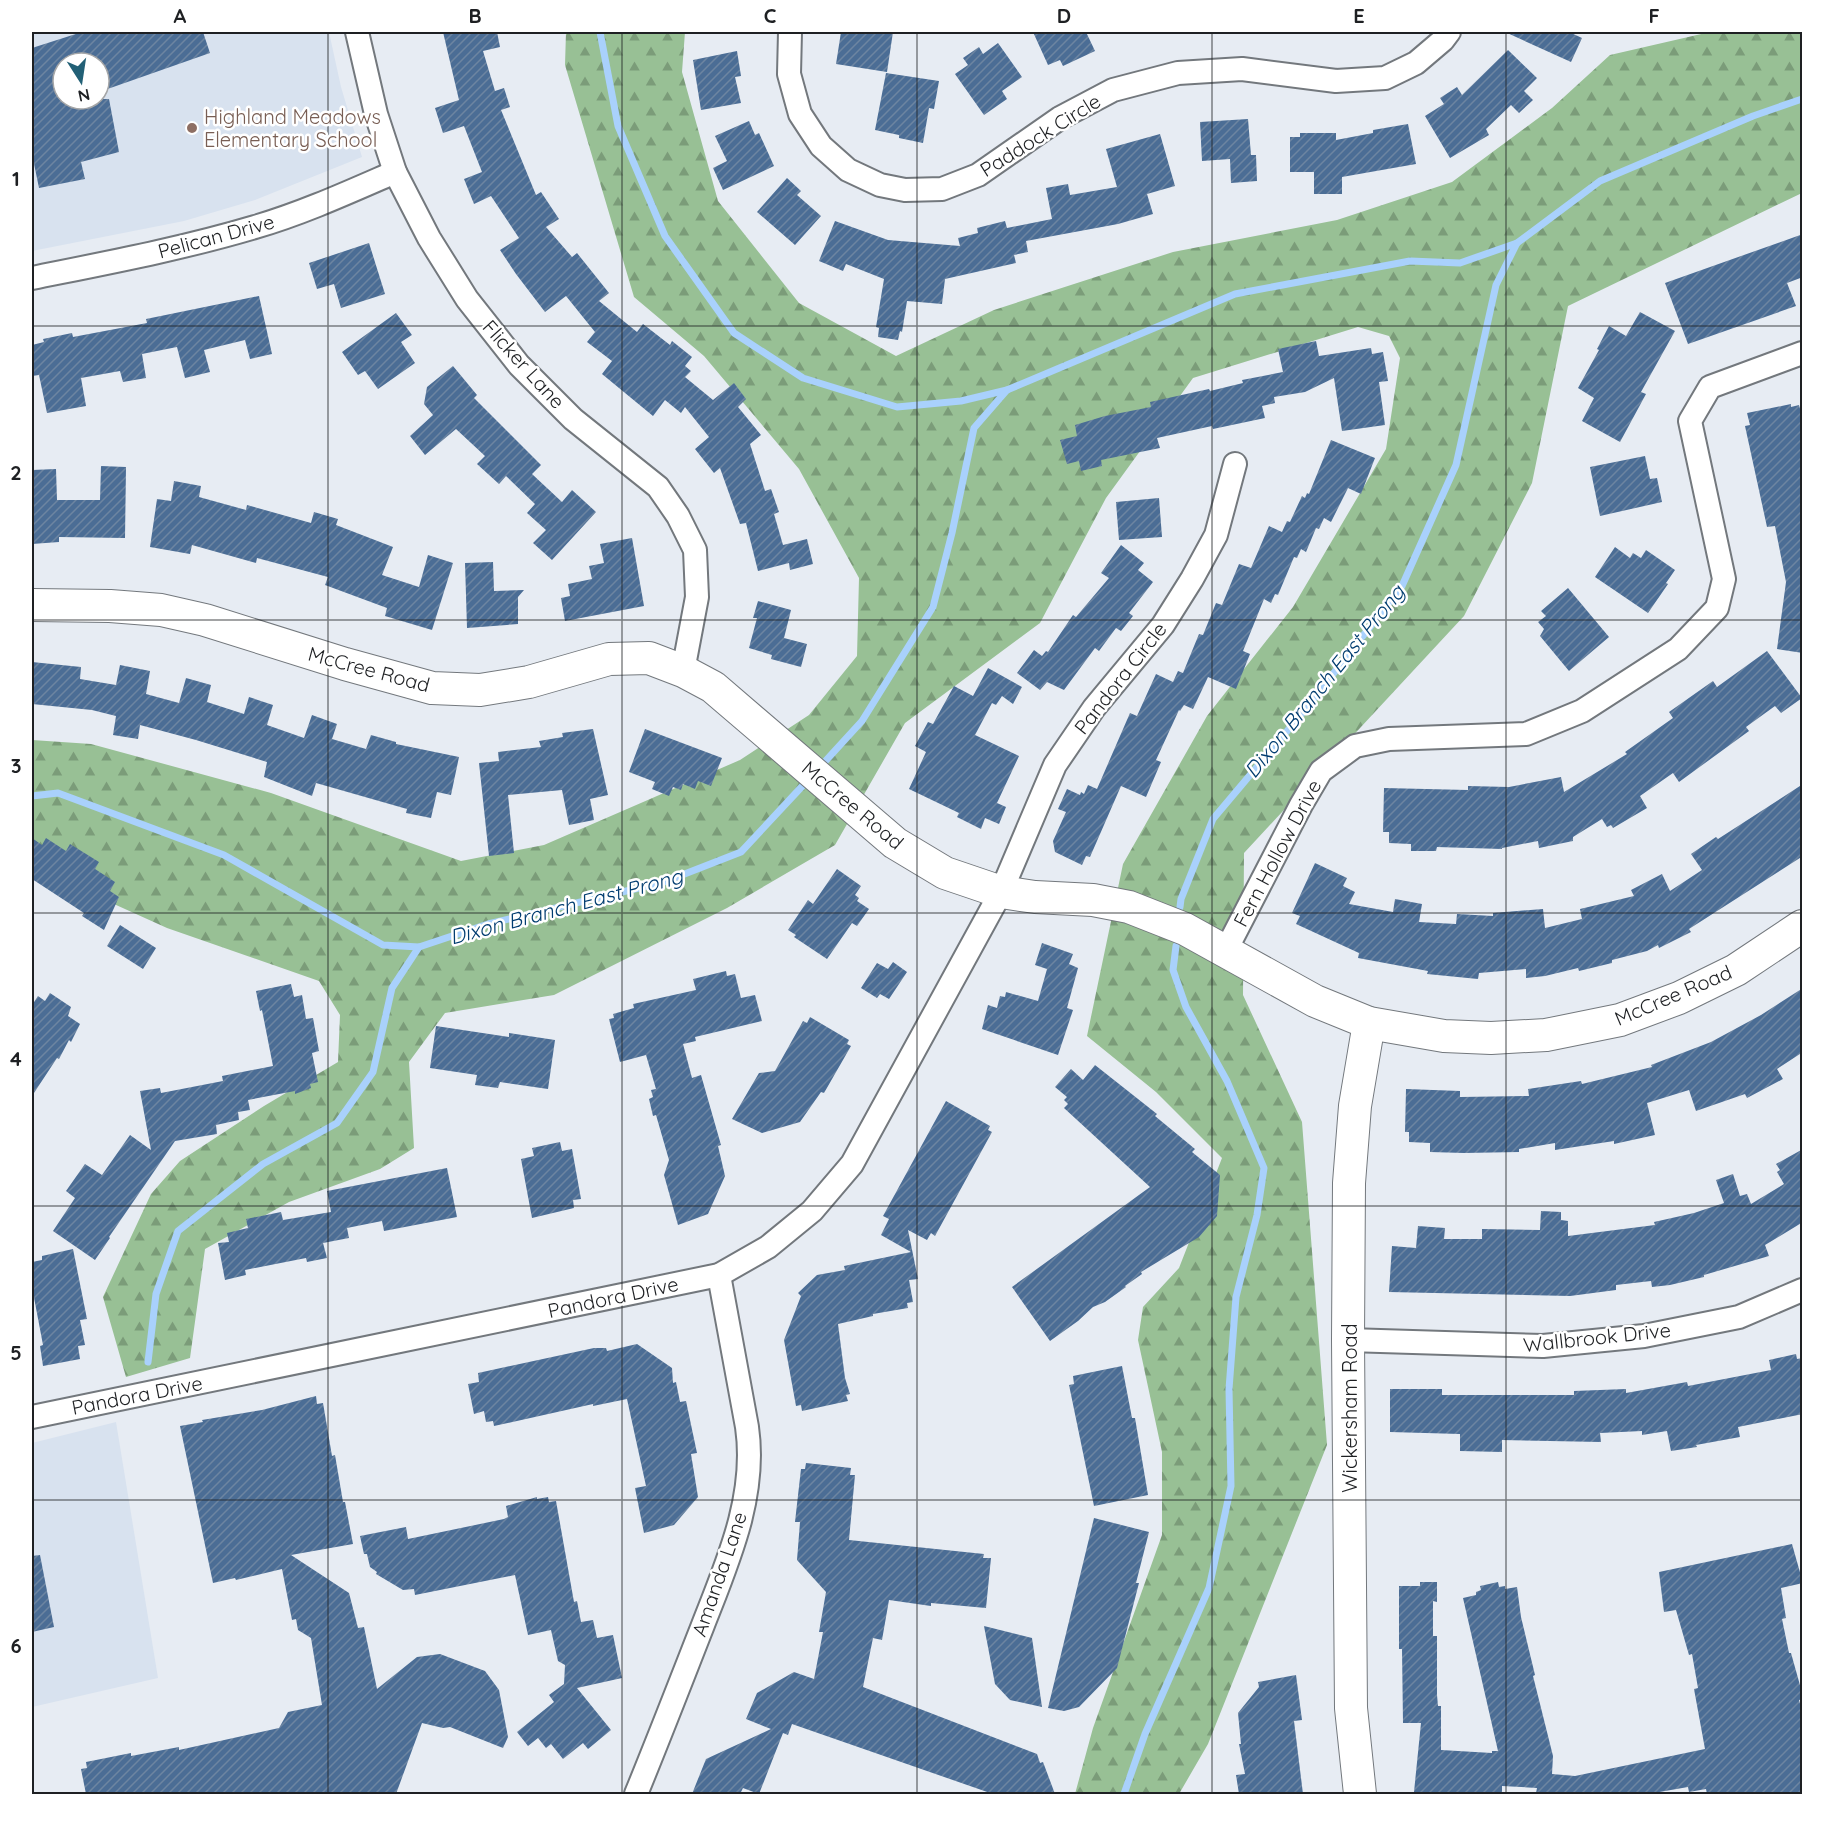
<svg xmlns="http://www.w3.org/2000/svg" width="1834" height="1826" viewBox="0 0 1834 1826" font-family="Quicksand,sans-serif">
<defs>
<pattern id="forest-firs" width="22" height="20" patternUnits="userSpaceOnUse" patternTransform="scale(1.5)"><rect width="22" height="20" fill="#98c095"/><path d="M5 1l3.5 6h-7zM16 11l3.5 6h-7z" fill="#7b9c79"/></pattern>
<pattern id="building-hatch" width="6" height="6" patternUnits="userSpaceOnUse" patternTransform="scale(1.5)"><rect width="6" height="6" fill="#4b6d95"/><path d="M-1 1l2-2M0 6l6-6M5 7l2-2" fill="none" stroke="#6d85a1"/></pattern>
</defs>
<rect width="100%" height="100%" fill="#e7ecf3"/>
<g fill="#d8e2ef" fill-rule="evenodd">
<path d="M32 32H329L341 87 362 157 255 200 184 221 32 251ZM63 63H99V99H63Z"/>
<polygon points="116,1422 158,1678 32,1707 32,1443"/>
</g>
<polygon fill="url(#forest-firs)" points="566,32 685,32 682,72 718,201 799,303 896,356 994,310 1173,252 1337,220 1452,182 1552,108 1610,55 1710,32 1802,32 1802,193 1568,306 1532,483 1464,616 1244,853 1243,995 1302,1122 1327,1445 1208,1744 1179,1794 1075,1794 1093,1728 1162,1535 1162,1452 1138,1340 1143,1307 1179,1268 1222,1158 1156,1092 1087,1036 1123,864 1207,716 1293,607 1386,449 1400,358 1389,336 1358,327 1193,378 1106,498 1040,623 905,723 835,845 727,908 554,995 445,1013 409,1062 414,1148 380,1169 289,1202 205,1249 190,1358 126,1377 103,1297 151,1194 180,1161 264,1106 338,1062 340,1015 319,981 167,928 32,867 32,740 91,744 271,793 461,861 544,845 740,760 809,715 857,656 859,578 799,469 704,356 634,297 565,65"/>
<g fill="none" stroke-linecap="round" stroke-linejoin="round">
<g stroke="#a9d1fc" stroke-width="7">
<polyline points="600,32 618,126 665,236 734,333 803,378 897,407 961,401 1007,390"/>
<polyline points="820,767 862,721 933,607 952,533 974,428 1007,390 1235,294 1410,261 1460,263 1517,243"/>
<polyline points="32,796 58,793 224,855 383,945 419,947"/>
<polyline points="1180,907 1181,899 1213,819 1304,711 1402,586 1456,465 1496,285 1517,243 1600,181 1753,116 1802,99"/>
<polyline points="148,1362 156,1294 178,1231 263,1164 337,1123 373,1072 392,988 419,947 488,924 664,882 741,852 808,780"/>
<polyline points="1124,1794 1145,1734 1209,1588 1231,1486 1229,1389 1236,1297 1257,1215 1264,1168 1227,1081 1186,1007 1173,970 1176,946"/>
</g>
</g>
<g fill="url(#building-hatch)">
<polygon points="82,32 203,32 210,53 99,92 99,63 63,63 63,99 109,99 119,152 81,162 85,179 39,188 32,154 32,48"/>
<polygon points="443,32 497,32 500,47 483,51 495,91 504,88 510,107 501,110 536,195 541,192 559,219 546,227 572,257 577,253 609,293 599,301 637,332 643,324 670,345 672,341 692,357 685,366 691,371 685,377 713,400 734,383 746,399 738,407 761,435 750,444 765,491 771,489 779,512 774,514 783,545 807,539 813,564 790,570 789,563 758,571 746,523 740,524 720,468 714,473 695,449 709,437 685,407 681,413 665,400 653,416 602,374 612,361 587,342 595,332 566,296 545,312 516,274 500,250 519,238 491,196 474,204 464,179 482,172 464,126 443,133 435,108 459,100"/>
<polygon points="841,32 893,32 887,72 836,64"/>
<polygon points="1033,32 1086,32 1095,51 1063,66 1060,60 1048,65"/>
<polygon points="1505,32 1569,32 1582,38 1571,62"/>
<polygon points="998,43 1022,77 1002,91 1007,99 984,115 955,74 968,65 963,58 979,47 983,54"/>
<polygon points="1508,50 1537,78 1524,91 1533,100 1519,113 1511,105 1486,129 1489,135 1450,158 1425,116 1444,104 1440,98 1457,87 1462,95"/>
<polygon points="737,51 741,76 735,77 741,103 701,110 693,60"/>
<polygon points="886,73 939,81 934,109 929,108 923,143 899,138 899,135 875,130"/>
<polygon points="1248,119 1251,155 1256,155 1257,181 1231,183 1230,159 1202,161 1200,122"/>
<polygon points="749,121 755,135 759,133 774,166 723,190 713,168 727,161 715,136"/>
<polygon points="1408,124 1416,164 1342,177 1342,194 1314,194 1314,172 1290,172 1290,137 1300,137 1300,133 1336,133 1336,140 1373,133 1373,130"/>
<polygon points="1160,134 1175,186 1147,194 1153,214 1118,224 1026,241 1028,252 1014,255 1016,263 945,279 942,304 907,301 902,332 900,331 898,340 878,337 879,328 876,327 884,279 846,264 843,271 819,261 835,221 888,240 960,246 958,238 978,233 977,228 1005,221 1007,228 1052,219 1046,188 1068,184 1070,195 1117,187 1106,149"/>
<polygon points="787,178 801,191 797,195 821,216 795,245 757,212"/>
<polygon points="1803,234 1803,277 1787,283 1796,306 1688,344 1665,283"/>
<polygon points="369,243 385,294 341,308 334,284 317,289 309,263"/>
<polygon points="259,296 272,354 250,359 245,340 204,350 210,372 185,378 177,347 142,354 146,378 123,382 120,371 81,378 86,406 47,413 39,375 32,376 32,345 44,342 43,339 72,333 73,337 147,323 146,319"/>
<polygon points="1640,312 1675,331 1641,392 1646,394 1620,442 1582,421 1594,398 1578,388 1599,350 1597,349 1609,326 1626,336"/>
<polygon points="396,313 412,335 401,342 415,363 378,389 365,371 358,375 342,352"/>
<polygon points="1316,341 1319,356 1371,348 1372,354 1383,352 1388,381 1379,382 1385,425 1342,431 1334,378 1305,392 1274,397 1275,403 1262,406 1265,418 1213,429 1212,426 1157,438 1160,448 1101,460 1102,466 1081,471 1079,461 1067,464 1060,440 1077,436 1075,425 1105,416 1151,407 1150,402 1209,389 1210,391 1243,383 1242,380 1283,372 1278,349"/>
<polygon points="453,366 477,395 474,398 541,465 532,474 562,502 572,490 596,512 552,560 533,543 546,530 527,513 535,504 506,476 499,484 477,464 485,456 456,429 425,455 410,436 433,415 424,404 427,387"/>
<polygon points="1791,404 1791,407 1799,405 1803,420 1803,653 1777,649 1786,582 1775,526 1767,527 1745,426 1750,425 1747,413"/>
<polygon points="1331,440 1375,458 1361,494 1348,488 1331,522 1324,518 1319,529 1316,528 1306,552 1301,549 1297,558 1294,557 1278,595 1275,594 1271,603 1264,599 1243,651 1250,654 1236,689 1208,677 1193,709 1184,705 1180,711 1179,710 1156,760 1161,762 1146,797 1121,786 1090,857 1086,856 1082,865 1055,852 1053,841 1066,812 1058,809 1067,789 1080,795 1081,792 1084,794 1088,785 1097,789 1130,713 1137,716 1156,674 1173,682 1178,671 1183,673 1199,634 1203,635 1216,603 1222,605 1239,564 1251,568 1269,526 1282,532 1287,521 1290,522 1302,496 1305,498 1307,493 1309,494"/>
<polygon points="1645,456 1650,479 1657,478 1662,502 1600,516 1590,467"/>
<polygon points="101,466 126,467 125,538 59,537 59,542 32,544 32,470 56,469 57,500 100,500"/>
<polygon points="174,481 201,486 199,497 246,510 247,505 311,523 314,512 338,519 336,525 393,547 382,575 419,587 428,555 453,563 432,630 385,616 387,608 325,585 328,577 257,558 256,563 192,545 190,554 150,547 157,499 171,501"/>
<polygon points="1159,498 1162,537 1119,540 1116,502"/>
<polygon points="632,538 644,606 565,621 561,598 570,596 568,584 592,579 589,566 604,563 600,544"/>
<polygon points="1121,545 1144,563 1138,570 1153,582 1129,613 1133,616 1121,631 1116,628 1099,651 1095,648 1064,690 1047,682 1040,690 1017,673 1034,650 1042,656 1046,651 1048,652 1073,615 1076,617 1109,578 1101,573"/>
<polygon points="1615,547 1630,558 1633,553 1641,558 1646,550 1675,570 1666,583 1668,584 1648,613 1595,577"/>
<polygon points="493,562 494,591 524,590 518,597 518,624 467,628 465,563"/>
<polygon points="1568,588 1609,637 1569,671 1540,636 1544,629 1538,622 1546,616 1541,611"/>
<polygon points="758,601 791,610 784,638 807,644 801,667 771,659 772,655 749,648 757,618 753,618"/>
<polygon points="1767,651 1802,698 1781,713 1775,706 1746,727 1749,731 1679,782 1673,773 1640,796 1647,808 1613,828 1611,825 1607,827 1602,819 1573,837 1573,841 1539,848 1538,841 1502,848 1502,849 1437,847 1436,851 1411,851 1411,844 1389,843 1389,832 1383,832 1384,788 1468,790 1468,786 1509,787 1561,777 1564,792 1627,754 1625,752 1673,718 1669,712 1713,681 1717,687"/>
<polygon points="32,662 81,667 80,679 116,685 120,665 150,671 146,694 179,703 186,678 211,685 207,702 244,714 249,697 273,705 267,725 304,738 312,715 337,724 332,739 366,749 371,735 396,742 396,744 459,757 451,795 437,792 431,818 406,813 407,809 316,783 312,796 264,777 267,762 196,740 140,725 138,739 113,735 116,716 92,710 32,704"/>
<polygon points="988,668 1022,687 1013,704 1002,696 996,705 992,703 975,735 1019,756 997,803 1006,807 999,824 985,818 981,829 957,817 959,813 909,789 926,752 915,746 928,722 933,724 954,686 973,696"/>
<polygon points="593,729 608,795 590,799 594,820 569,825 562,790 508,795 514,853 489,856 479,763 499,761 498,752 541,747 539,741 563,737 562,733"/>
<polygon points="645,729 722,758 711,786 698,781 695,789 683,784 681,790 673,787 669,796 652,789 655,782 629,772"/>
<polygon points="1803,784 1803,856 1689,929 1691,932 1659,948 1658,945 1647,951 1612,960 1612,963 1579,971 1578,968 1545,976 1526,978 1526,969 1479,973 1478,979 1427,974 1428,971 1358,958 1359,953 1296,924 1300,916 1292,913 1315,863 1347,878 1343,886 1355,892 1349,904 1393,912 1395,899 1422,904 1419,922 1456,924 1457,914 1493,916 1493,913 1543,909 1545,928 1582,919 1580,909 1634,896 1631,890 1662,874 1670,891 1702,870 1691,854 1716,837 1718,839"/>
<polygon points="32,838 42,845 46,838 66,851 70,844 99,862 95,869 115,882 110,891 119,897 104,930 82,916 84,913 32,879"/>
<polygon points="837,869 861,886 855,895 859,898 857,901 869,909 857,926 852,923 827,959 794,937 796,935 788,930 808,900 813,904"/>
<polygon points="120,925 156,948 143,969 107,946"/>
<polygon points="1042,943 1073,954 1069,964 1078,968 1067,1008 1073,1010 1058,1055 982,1029 988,1005 997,1008 1000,996 1005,997 1006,992 1038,1001 1047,969 1035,965"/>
<polygon points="893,962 907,972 889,999 880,994 877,998 861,988 877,963 888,969"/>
<polygon points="726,971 727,976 735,974 741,998 755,995 762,1021 695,1037 696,1041 683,1044 692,1078 701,1075 721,1145 718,1146 725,1176 708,1214 678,1225 664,1175 669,1160 656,1115 653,1116 649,1099 653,1097 651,1090 656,1089 646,1055 620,1062 609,1019 614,1018 613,1014 634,1008 633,1004 696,990 693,979"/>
<polygon points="291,984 294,997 302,995 306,1019 313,1018 319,1051 312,1053 318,1082 310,1084 311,1088 295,1094 295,1091 248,1100 250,1110 238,1112 239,1120 216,1125 217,1134 175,1141 109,1237 110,1238 95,1260 53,1231 75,1198 66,1191 85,1164 102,1175 130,1135 151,1150 140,1091 160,1088 161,1093 223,1081 222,1076 273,1066 262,1010 260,1011 256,991"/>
<polygon points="1803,988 1803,1052 1777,1069 1783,1079 1747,1098 1745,1094 1696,1111 1689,1090 1647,1103 1655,1135 1614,1144 1614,1141 1555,1150 1555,1143 1519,1149 1519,1152 1464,1153 1430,1152 1430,1143 1409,1142 1409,1132 1405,1132 1406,1089 1460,1091 1460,1097 1529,1096 1528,1089 1581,1081 1582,1084 1652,1067 1651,1065 1711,1042 1761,1015"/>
<polygon points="50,993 71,1007 68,1016 80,1024 71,1042 69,1040 59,1059 57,1058 32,1096 32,1005 38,996 45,1001"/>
<polygon points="810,1017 849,1040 847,1044 851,1046 824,1093 821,1092 800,1122 762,1133 732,1119 759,1073 775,1071 803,1021 807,1023"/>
<polygon points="436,1026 509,1037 509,1033 555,1040 548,1089 500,1082 498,1088 475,1085 477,1075 430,1068"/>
<polygon points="1095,1065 1157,1114 1155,1116 1195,1149 1192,1152 1220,1175 1217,1216 1199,1237 1141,1272 1142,1274 1125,1286 1126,1287 1105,1302 1093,1307 1078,1321 1050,1341 1012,1287 1150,1187 1064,1108 1068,1104 1064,1100 1067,1097 1055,1087 1071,1069 1083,1080"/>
<polygon points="946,1101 990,1126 988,1130 992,1132 935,1236 931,1233 927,1240 908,1230 918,1279 909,1280 913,1302 907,1303 908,1308 873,1314 873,1316 838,1324 845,1378 850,1394 846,1395 848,1401 802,1411 801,1405 796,1406 784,1340 801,1296 798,1293 817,1275 845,1270 844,1266 911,1252 881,1235 889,1219 883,1216"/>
<polygon points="560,1142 562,1151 572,1149 581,1199 573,1200 574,1208 532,1218 521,1159 534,1156 532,1148"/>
<polygon points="1803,1149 1803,1222 1765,1245 1769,1256 1704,1275 1704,1277 1670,1285 1652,1287 1651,1281 1616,1285 1616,1290 1570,1296 1389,1292 1392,1246 1416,1248 1418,1226 1445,1228 1444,1239 1482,1239 1482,1229 1540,1230 1541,1211 1561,1212 1561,1220 1568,1221 1568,1236 1655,1225 1654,1222 1694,1213 1724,1203 1716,1180 1733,1174 1740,1196 1747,1194 1751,1204 1784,1184 1777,1172 1780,1170 1776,1164"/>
<polygon points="447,1168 457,1217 384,1231 382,1221 347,1228 349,1238 323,1243 327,1258 307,1262 306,1258 245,1270 246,1275 225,1280 218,1243 229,1242 227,1233 248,1228 246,1219 281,1212 283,1220 331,1212 327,1191"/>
<polygon points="73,1249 87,1319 80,1320 85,1345 78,1346 80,1359 43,1366 40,1346 43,1345 32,1287 32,1262 42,1260 42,1256"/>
<polygon points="637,1344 672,1368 673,1383 676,1382 680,1402 686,1401 697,1453 691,1454 698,1497 674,1525 644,1533 635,1488 646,1486 627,1399 593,1406 593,1404 494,1426 493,1421 486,1422 484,1411 474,1414 468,1384 479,1382 478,1373 594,1348 606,1348 607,1351"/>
<polygon points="1796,1354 1797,1359 1803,1358 1803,1414 1738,1427 1740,1437 1696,1445 1697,1447 1671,1451 1667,1431 1642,1435 1642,1431 1600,1433 1601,1442 1502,1440 1502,1452 1460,1451 1460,1434 1390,1432 1390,1389 1442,1389 1442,1395 1574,1395 1574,1391 1626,1389 1626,1393 1687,1382 1688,1386 1771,1370 1769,1360"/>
<polygon points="1122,1366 1132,1418 1135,1418 1148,1495 1094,1506 1069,1385 1074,1384 1073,1376"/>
<polygon points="316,1396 317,1404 323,1403 332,1456 335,1455 343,1502 345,1502 353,1544 291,1555 349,1593 358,1628 364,1627 377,1689 417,1657 440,1654 485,1671 499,1690 508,1737 503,1748 450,1727 443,1728 422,1723 396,1794 86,1794 81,1769 87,1768 86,1762 131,1753 131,1756 179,1747 179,1750 279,1728 288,1712 322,1705 311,1638 298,1630 296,1619 292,1620 282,1569 236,1580 235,1578 213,1583 180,1426 203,1422 202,1420 262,1410"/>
<polygon points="806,1463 851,1468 850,1475 855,1475 849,1540 984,1554 983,1558 991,1558 986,1608 931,1603 931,1606 889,1600 882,1640 873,1638 863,1687 1037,1754 1040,1763 1043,1762 1055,1794 993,1794 792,1724 788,1735 783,1733 759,1794 743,1788 740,1794 692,1794 706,1759 771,1729 746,1719 757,1693 794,1672 814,1679 823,1632 819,1632 826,1592 797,1560 800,1522 795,1522 797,1504 801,1469 805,1469"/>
<polygon points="537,1497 537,1499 548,1497 549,1502 556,1501 574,1602 577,1601 581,1622 593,1620 597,1638 613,1635 622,1678 577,1688 611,1730 588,1749 583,1743 563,1759 551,1744 546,1748 538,1738 528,1746 517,1732 554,1702 549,1695 564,1684 565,1665 558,1661 551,1630 528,1635 515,1575 415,1595 414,1589 403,1590 376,1574 377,1572 370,1567 367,1554 364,1554 360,1536 406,1527 408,1539 504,1519 508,1517 506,1506"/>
<polygon points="1094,1518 1149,1532 1136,1583 1139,1583 1117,1668 1079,1707 1064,1711 1048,1708"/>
<polygon points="1792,1544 1803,1583 1781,1588 1786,1618 1782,1619 1789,1653 1791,1653 1803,1696 1803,1699 1799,1700 1803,1715 1803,1794 1707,1794 1706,1789 1689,1792 1688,1787 1648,1794 1536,1793 1537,1788 1502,1786 1502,1794 1414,1792 1421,1723 1403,1723 1402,1649 1399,1649 1399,1586 1420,1586 1420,1582 1437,1582 1437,1602 1433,1601 1433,1636 1437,1636 1437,1695 1438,1706 1441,1706 1441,1750 1492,1753 1492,1751 1498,1751 1463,1598 1476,1595 1476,1592 1481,1590 1480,1586 1498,1582 1499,1587 1505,1586 1505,1589 1517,1587 1521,1617 1535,1675 1533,1676 1553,1756 1552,1774 1575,1776 1705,1749 1694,1689 1698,1688 1692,1654 1689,1655 1676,1610 1664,1612 1659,1572"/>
<polygon points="40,1555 54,1627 32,1632 32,1556"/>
<polygon points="984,1626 1032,1638 1042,1707 1010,1700 995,1684"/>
<polygon points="1296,1675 1302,1720 1294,1721 1303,1794 1239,1794 1236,1775 1245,1774 1239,1744 1241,1744 1238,1713 1259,1687 1258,1682"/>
</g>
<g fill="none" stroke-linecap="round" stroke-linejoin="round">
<g stroke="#73787d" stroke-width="26">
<g id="street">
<polyline points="357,32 376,114 395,172 429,238 467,299 519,365 573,419 658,487 678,516 695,550 697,597 683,671"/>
<polyline points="790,32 789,74 800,114 821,146 848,170 880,185 905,190 942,189 978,175 1060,118 1113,90 1178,73 1242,69 1336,81 1385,78 1416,63 1443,40 1449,32"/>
<path d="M32 278C106 263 181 249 255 227 303 213 349 192 395 172"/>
<polyline points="1225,952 1301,805 1321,771 1355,746 1389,739 1526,734 1582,711 1678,649 1717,608 1724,579 1690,421 1710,387 1802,353"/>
<polyline points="1348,1340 1543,1346 1644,1336 1739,1317 1802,1290"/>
<polyline points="32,1417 719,1275 768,1247 812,1211 852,1164 1001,892 1055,765 1094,708 1163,625 1192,579 1216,535 1235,464"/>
<path d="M636 1794C659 1738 681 1681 703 1625 728 1561 757 1496 747 1427L719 1275"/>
</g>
</g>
<g stroke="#73787d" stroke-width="34">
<g id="secondary">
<polyline points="32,605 110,606 161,610 205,620 345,664 432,688 480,690 529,682 609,659 649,658 683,671 713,687 895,843 945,873 1001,892 1035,897 1093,900 1129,907 1185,929 1315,1001 1369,1023 1444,1036 1491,1038 1546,1035 1620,1020 1679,998 1736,970 1802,926"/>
<polyline points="1360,1794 1351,1708 1348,1340 1349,1183 1355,1106 1369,1023"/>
</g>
</g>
<use href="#street" stroke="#fff" stroke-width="22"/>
<use href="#secondary" stroke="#fff" stroke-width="32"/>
</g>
<path fill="none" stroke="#1e2023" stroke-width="1.5" stroke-opacity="0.55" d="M328 32V1794M622 32V1794M917 32V1794M1212 32V1794M1506 32V1794M32 326H1802M32 620H1802M32 913H1802M32 1206H1802M32 1500H1802"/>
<circle fill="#8d6e63" stroke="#fff" stroke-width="2" cx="192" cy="128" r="6"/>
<g text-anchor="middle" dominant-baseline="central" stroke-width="5" stroke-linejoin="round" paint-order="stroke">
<g font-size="20" fill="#785e54" stroke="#fff" text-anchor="start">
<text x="204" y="116">Highland Meadows<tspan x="204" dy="23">Elementary School</tspan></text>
</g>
<g font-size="20" fill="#1e2023" stroke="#fff">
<text transform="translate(1040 135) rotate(-32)">Paddock Circle</text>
<text transform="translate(216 236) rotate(-15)">Pelican Drive</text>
<text transform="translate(524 364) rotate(48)">Flicker Lane</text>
<text transform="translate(369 669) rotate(15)">McCree Road</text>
<text transform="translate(1120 678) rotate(-52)">Pandora Circle</text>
<text transform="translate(853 805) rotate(40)">McCree Road</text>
<text transform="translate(1277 853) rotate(-62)">Fern Hollow Drive</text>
<text transform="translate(1673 995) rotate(-23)">McCree Road</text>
<text transform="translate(613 1297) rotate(-12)">Pandora Drive</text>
<text transform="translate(1597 1337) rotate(-6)">Wallbrook Drive</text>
<text transform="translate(137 1395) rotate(-11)">Pandora Drive</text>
<text transform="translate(1349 1408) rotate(-90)">Wickersham Road</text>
<text transform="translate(719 1574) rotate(-71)">Amanda Lane</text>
</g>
<g font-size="21" font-style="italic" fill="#003c70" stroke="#fff">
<text transform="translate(1324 681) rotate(-51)">Dixon Branch East Prong</text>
<text transform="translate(566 906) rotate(-15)">Dixon Branch East Prong</text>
</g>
</g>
<rect width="1834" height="1826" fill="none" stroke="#ffffff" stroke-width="66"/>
<g transform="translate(81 81) rotate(168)"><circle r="28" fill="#ffffff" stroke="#a5a6a7" stroke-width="1.5"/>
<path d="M0-4.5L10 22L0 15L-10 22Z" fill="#226076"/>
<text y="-9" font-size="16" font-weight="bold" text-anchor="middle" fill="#1e2023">N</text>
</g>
<rect x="33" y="33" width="1768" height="1760" fill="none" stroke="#1e2023" stroke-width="2"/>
<g font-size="20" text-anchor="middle" font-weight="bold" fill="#1e2023">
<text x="180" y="23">A</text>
<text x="475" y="23">B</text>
<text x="770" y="23">C</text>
<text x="1064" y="23">D</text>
<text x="1359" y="23">E</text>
<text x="1654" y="23">F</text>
<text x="16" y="186">1</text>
<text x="16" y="480">2</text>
<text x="16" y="773">3</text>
<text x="16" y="1066">4</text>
<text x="16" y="1360">5</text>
<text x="16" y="1653">6</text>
</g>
</svg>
